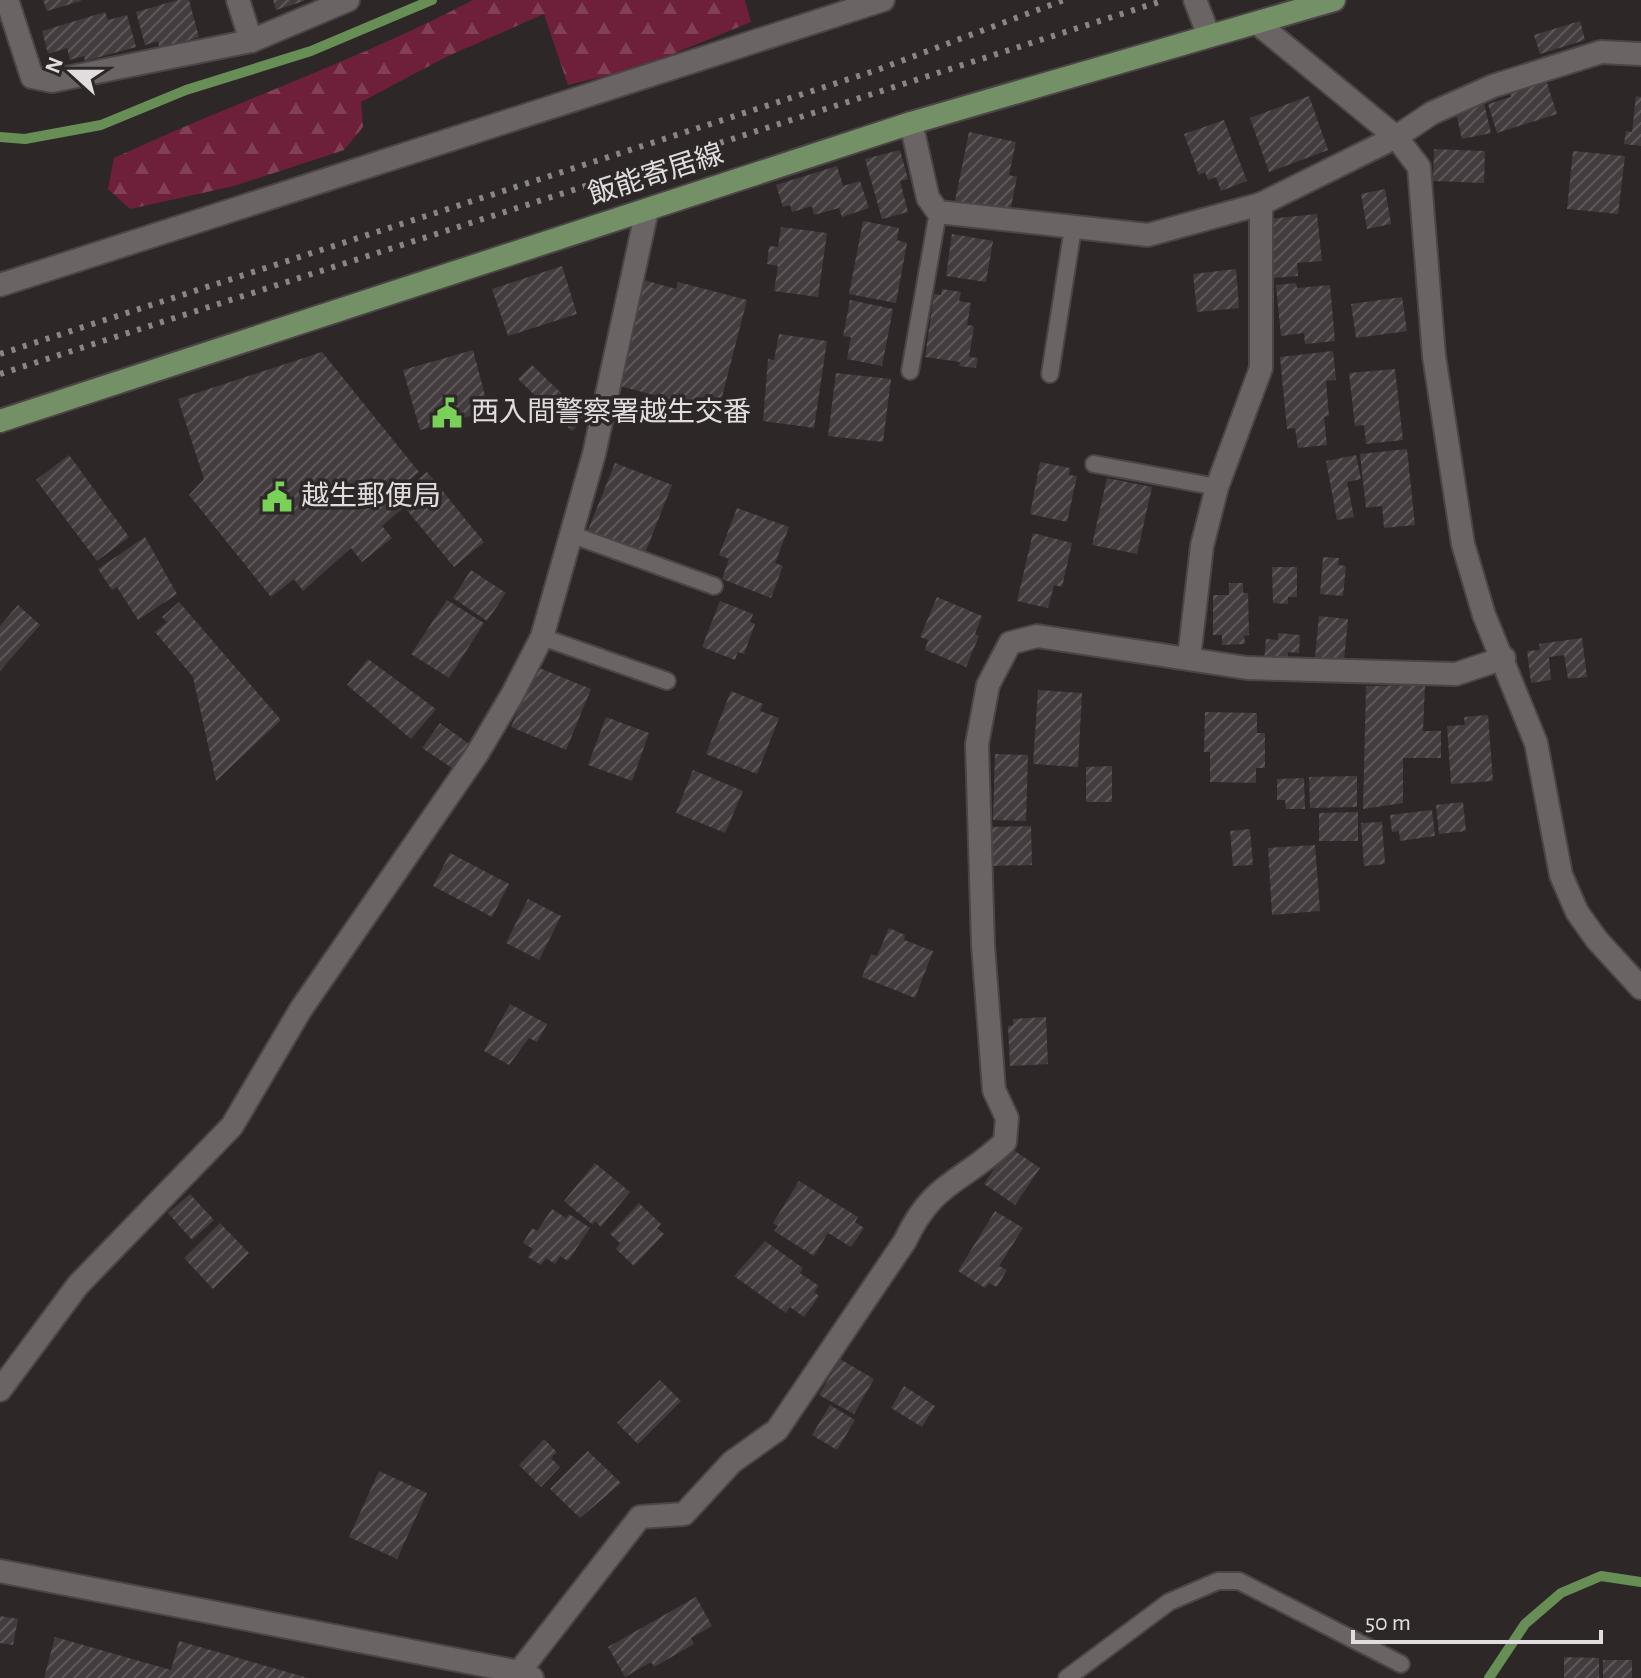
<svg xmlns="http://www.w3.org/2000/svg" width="1641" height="1678" viewBox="0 0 1641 1678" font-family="'Alegreya Sans','Noto Sans JP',sans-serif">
<defs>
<pattern id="forest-firs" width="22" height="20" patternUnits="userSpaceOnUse" patternTransform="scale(2)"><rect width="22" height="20" fill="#6e203b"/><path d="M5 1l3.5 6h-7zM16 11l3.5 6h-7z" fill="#824057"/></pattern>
<pattern id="building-hatch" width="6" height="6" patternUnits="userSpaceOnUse" patternTransform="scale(2)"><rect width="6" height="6" fill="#433c3e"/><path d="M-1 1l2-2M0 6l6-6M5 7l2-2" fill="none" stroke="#5e5859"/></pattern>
</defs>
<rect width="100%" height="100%" fill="#2d2728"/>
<path fill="url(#forest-firs)" d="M473 0H745L751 22 641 67 568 85 544 14 448 56 361 102 363 127 344 150 234 186 130 209 108 189 114 158C232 103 359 60 473 0Z"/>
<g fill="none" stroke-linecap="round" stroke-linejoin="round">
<g stroke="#678f55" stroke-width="10">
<polyline points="0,137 25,139 101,125 186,90 311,51 432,0"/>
<polyline points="1489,1678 1525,1624 1561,1593 1601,1576 1641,1582"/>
</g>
</g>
<g fill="url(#building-hatch)">
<polygon points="43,0 81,0 81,1 47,11"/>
<polygon points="178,0 189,0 199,37 160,49 158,41 145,45 136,12"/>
<polygon points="273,0 304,0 304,1 276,10"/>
<polygon points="105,12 108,20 127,15 136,47 85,61 84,56 70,60 67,48 48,54 42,31"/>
<polygon points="1580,21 1585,40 1540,54 1534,35"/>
<polygon points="1546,80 1557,114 1497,133 1488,104 1511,97 1508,88"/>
<polygon points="1309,96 1328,150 1269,172 1250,118"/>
<polygon points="1636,96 1641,97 1641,146 1624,144 1626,131 1632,132"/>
<polygon points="1484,103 1491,133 1462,139 1455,109"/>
<polygon points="1224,120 1247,181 1221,191 1216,177 1208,180 1205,172 1199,175 1184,134"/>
<polygon points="969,132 1016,142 1009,175 1017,177 1010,212 955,201"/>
<polygon points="1434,149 1485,151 1484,183 1433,181"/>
<polygon points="900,150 908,179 900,181 908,212 882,219 865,159"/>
<polygon points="1573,151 1625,156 1618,214 1567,209"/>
<polygon points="837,166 843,186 860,181 869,208 842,217 839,208 814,215 812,206 792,212 790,205 783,207 776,185"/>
<polygon points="1385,189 1391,224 1367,229 1361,194"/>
<polygon points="1317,214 1322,261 1297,263 1298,276 1273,278 1268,219"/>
<polygon points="863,221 899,228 897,240 907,243 896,303 849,294"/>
<polygon points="781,227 827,233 818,297 774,291 778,266 767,264 769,246 778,247"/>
<polygon points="952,234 993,241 986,282 946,276"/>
<polygon points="562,266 577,314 508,336 492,289"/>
<polygon points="1236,269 1239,308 1197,312 1193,274"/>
<polygon points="644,280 676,289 678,282 747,300 718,412 616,385"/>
<polygon points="1296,283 1297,288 1330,285 1335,341 1305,344 1304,333 1281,336 1276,285"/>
<polygon points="942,289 961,292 959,301 971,303 967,325 974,326 969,357 978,358 976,368 959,366 960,362 925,357 934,294 941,295"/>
<polygon points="1402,297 1407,331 1356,338 1351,304"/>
<polygon points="850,300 893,309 882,366 847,359 851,337 843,336"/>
<polygon points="779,334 827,341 814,428 763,421 768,359 774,360"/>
<polygon points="473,350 489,411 420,430 403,370"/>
<polygon points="1333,351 1336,380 1326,381 1329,416 1324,417 1327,445 1298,448 1295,428 1287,429 1280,357"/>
<polygon points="322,352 419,472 393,494 403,508 382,526 392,538 362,562 351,548 303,591 294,579 271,597 189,495 204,479 178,399"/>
<polygon points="532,365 586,417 572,431 518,379"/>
<polygon points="1395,369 1403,440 1366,444 1364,425 1355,426 1349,373"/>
<polygon points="836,373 891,379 883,442 828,436"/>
<polygon points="1407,449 1415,525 1384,528 1382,506 1366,508 1360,454"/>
<polygon points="69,455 129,537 97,561 36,480"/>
<polygon points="1356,455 1361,479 1347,482 1354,517 1337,520 1326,461"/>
<polygon points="1040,462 1070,468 1069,475 1077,476 1067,522 1030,514"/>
<polygon points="615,463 672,485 645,553 588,530"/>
<polygon points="427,472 484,542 454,567 396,497"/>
<polygon points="1107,478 1152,487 1137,554 1092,545"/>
<polygon points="737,508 789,527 775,563 783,566 771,598 722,579 729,559 719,555"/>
<polygon points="1033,533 1072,543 1062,587 1054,585 1048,608 1017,601"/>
<polygon points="145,537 177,594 138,620 117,587 112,590 98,569"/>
<polygon points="1323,557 1339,558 1338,565 1346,566 1343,596 1320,594"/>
<polygon points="1272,567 1297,567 1297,597 1288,597 1288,604 1273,603"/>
<polygon points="471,570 506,593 487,621 453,598"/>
<polygon points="1229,583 1243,583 1243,593 1248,593 1249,635 1244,636 1245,644 1222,645 1222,635 1213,635 1213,595 1229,595"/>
<polygon points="937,597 982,616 975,634 979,636 966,667 925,650 928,640 920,637"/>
<polygon points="447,600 484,623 449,678 411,654"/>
<polygon points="720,601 753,614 750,622 755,624 744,654 738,652 735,660 702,647"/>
<polygon points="179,602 281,720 216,781 193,677 155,632 167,622 162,617"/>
<polygon points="18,605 40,625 0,671 0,626"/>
<polygon points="1319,616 1348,619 1344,661 1315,658"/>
<polygon points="1278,633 1300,635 1299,653 1288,652 1287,662 1264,661 1266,639 1278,640"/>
<polygon points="1582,638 1587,677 1568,679 1564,655 1549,657 1551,680 1531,683 1527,651 1540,650 1539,644"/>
<polygon points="368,659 436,709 411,739 347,685"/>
<polygon points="537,667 591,689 566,750 511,727"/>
<polygon points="1425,685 1423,731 1441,731 1441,758 1403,758 1403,803 1363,809 1366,686"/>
<polygon points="1038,690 1082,693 1078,767 1033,764"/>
<polygon points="731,691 763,704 760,711 779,718 757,774 706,754"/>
<polygon points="1205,712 1257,713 1257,733 1265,733 1265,768 1256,768 1256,783 1210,782 1210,752 1204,752"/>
<polygon points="1488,715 1493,781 1451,784 1447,726 1465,725 1464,717"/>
<polygon points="606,717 649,733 632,781 588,765"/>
<polygon points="440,723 469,744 452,768 422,748"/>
<polygon points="995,754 1028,755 1026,821 993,820"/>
<polygon points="1112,766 1112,802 1086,802 1086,767"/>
<polygon points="693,770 743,791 725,833 676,813"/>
<polygon points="1357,776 1357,807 1310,808 1309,777"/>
<polygon points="1304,778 1305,809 1286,809 1285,800 1277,800 1277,779"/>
<polygon points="1463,802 1466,831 1439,834 1436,805"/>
<polygon points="1432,810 1435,836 1400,841 1399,831 1392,832 1390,815"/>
<polygon points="1358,812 1358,841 1319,841 1319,813"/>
<polygon points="1382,822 1385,864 1364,866 1361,823"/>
<polygon points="1031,826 1032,865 992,866 991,827"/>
<polygon points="1250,829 1253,865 1233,866 1230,831"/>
<polygon points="1315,845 1320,911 1272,915 1268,848"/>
<polygon points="450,853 509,884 492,917 433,886"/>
<polygon points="528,899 561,916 539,960 506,943"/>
<polygon points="889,928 905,935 904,940 933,951 915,998 862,977 871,954 877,956"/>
<polygon points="510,1004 547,1024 537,1042 529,1038 509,1065 484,1051"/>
<polygon points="1046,1017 1048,1064 1010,1066 1008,1026 1013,1025 1013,1019"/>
<polygon points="1009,1147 1040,1168 1015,1205 984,1184"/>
<polygon points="595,1163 630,1192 601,1227 595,1221 593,1225 564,1201"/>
<polygon points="799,1181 858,1217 855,1222 864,1228 851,1247 828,1233 814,1256 774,1231 778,1226 773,1223"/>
<polygon points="190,1194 214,1220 192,1240 168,1213"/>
<polygon points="639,1203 661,1224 657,1228 664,1234 634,1266 616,1249 620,1243 610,1234"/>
<polygon points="552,1209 566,1218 569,1214 590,1228 568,1261 560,1256 555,1264 546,1258 541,1265 528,1257 533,1249 523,1243 532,1228 537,1231"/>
<polygon points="995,1211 1023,1228 999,1266 1007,1270 997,1287 989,1283 985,1288 958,1271"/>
<polygon points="220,1223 249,1253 213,1289 184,1258"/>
<polygon points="765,1241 803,1268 800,1273 819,1286 814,1292 819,1296 804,1317 790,1307 786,1313 734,1276"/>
<polygon points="840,1359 874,1379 854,1414 819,1395"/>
<polygon points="660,1380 681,1401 638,1444 617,1423"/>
<polygon points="904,1386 935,1406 922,1427 891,1408"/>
<polygon points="830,1405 855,1420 837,1450 812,1435"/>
<polygon points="544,1439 557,1452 551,1458 560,1467 541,1487 519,1465"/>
<polygon points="588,1451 621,1483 580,1518 550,1489"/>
<polygon points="379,1471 427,1493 397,1559 349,1537"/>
<polygon points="696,1597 712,1626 691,1638 694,1644 654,1667 651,1662 625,1677 608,1647"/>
<polygon points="0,1616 18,1619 13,1645 0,1643"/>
<polygon points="55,1637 171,1670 179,1641 308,1678 44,1678"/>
<polygon points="1564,1657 1599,1658 1599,1678 1564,1678"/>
<rect x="1603" y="1660" width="29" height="18"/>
</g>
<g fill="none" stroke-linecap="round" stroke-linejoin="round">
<g stroke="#4b4546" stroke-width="20">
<g id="service">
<polyline points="910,371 938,212"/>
<polyline points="1050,374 1073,228"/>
<polyline points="1094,464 1217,487"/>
<polyline points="570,534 714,586"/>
<polyline points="542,637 667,681"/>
<polyline points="1067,1678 1169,1602 1218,1581 1239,1581 1401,1664"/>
</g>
</g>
<g stroke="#4b4546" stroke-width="26">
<g id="minor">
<polyline points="7,0 32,77 52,81 251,41 348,0"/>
<polyline points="238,0 251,41"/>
<polyline points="1195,0 1209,36"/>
<polyline points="1257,23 1396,137 1419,167 1434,356 1463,544 1484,615 1536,743 1561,875 1577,912 1597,940 1641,988"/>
<polyline points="911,123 928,198 938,212 1148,235 1261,204 1396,137 1432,113 1493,86 1601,52 1641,54"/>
<polyline points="0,285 883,0"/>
<polyline points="1189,658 1202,546 1217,487 1261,368 1261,204"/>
<polyline points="0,1390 78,1285 232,1126 301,1009 477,754 512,695 542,637 594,454 647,210"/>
<path d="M519 1672 640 1517 684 1514 732 1462 777 1430 905 1241C933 1181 962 1183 1005 1142L1007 1118 994 1090 983 945 977 744 988 685 1010 643 1037 636 1247 668 1456 674 1504 658"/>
</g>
</g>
<g stroke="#4b4546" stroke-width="26">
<polyline id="tertiary" points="0,1571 519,1672 532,1678"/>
</g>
<g stroke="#4b4546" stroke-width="26">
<polyline id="primary" points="0,421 911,123 1334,0"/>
</g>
<use href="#service" stroke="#6b6465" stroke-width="16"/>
<use href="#minor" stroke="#6b6465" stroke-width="22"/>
<use href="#tertiary" stroke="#6b6465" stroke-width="22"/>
<use href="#primary" stroke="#739066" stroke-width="22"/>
<g stroke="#8a8586" stroke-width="6" stroke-dasharray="4 8" stroke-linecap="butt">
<polyline points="0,354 877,70 1064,0"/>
<polyline points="0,374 1165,0"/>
</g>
</g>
<defs>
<g id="civic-bare" transform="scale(2.4)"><path d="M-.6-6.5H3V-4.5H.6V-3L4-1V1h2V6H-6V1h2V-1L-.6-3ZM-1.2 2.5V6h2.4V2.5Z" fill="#79d158" stroke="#2d2728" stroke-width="2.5" paint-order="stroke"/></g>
</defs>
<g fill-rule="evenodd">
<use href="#civic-bare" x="447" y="413"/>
<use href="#civic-bare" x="277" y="497"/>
</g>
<g text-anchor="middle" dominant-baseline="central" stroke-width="7" stroke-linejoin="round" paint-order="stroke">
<g font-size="28" fill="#e1ddde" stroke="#2d2728">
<text transform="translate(656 175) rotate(-18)">飯能寄居線</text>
</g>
<g font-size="28" fill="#e1ddde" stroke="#2d2728" text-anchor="start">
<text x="471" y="413">西入間警察署越生交番</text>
<text x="301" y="497">越生郵便局</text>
</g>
</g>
<g transform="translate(72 72) rotate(291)" stroke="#2d2728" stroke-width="6" paint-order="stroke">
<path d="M0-6L14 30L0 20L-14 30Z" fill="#e1ddde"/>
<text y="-12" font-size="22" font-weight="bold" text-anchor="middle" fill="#e1ddde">N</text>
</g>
<path d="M1353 1630v12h248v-12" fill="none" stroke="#e1ddde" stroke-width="4"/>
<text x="1365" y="1630" font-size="24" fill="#e1ddde" stroke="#2d2728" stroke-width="6" paint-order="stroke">50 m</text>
</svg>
